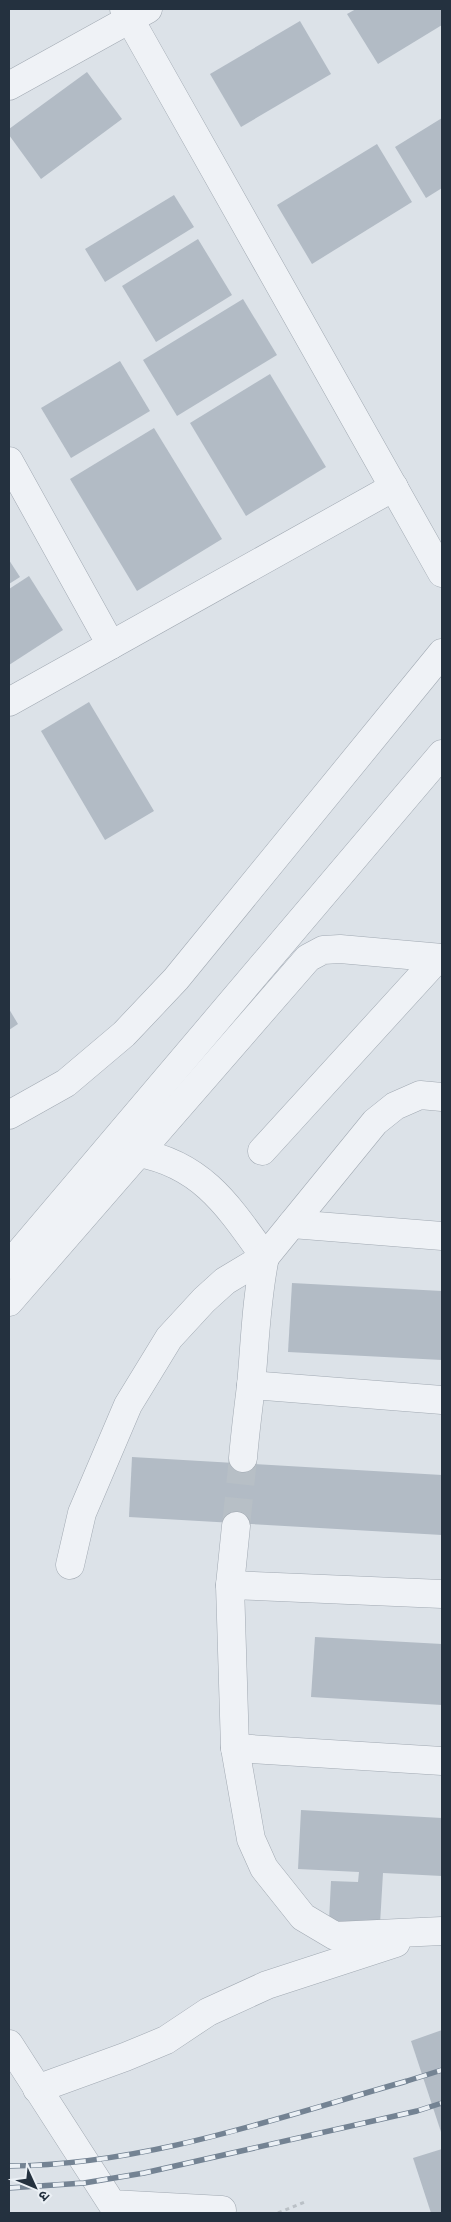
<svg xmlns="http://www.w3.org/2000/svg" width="451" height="2222" viewBox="0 0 451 2222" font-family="Jost,'Noto Sans Devanagari',sans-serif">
<rect width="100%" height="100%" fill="#dce2e8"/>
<g fill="#b2bbc5">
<polygon points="356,9 442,9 442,25 378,64 347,14"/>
<polygon points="300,21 331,74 241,127 210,74"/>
<polygon points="87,72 122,119 41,179 9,135 9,129"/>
<polygon points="442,118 442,188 426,198 395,147"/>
<polygon points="377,144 412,202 312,264 277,205"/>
<polygon points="174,195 194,227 105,282 85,249"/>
<polygon points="198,239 232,295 156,342 122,286"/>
<polygon points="243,299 277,355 177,416 143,360"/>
<polygon points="120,361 150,411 71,458 41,408"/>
<polygon points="270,374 326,467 246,516 190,423"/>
<polygon points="154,428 222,539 137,591 70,479"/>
<polygon points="9,560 20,577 9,584"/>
<polygon points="29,576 63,630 9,665 9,589"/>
<polygon points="89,702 154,811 105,840 41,731"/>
<polygon points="9,1009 18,1024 9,1030"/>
<polygon points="292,1283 442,1291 442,1360 288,1352"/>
<polygon points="132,1457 442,1475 442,1535 129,1517"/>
<polygon points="315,1637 442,1644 442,1705 311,1697"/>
<polygon points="301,1810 442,1818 442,1876 383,1873 380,1924 329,1921 331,1881 358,1882 359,1872 298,1869"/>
<polygon points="442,2030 442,2135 411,2041"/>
<polygon points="442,2149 442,2213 431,2213 413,2158"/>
</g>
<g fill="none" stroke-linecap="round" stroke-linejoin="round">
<polyline stroke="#b7bfc6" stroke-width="28" stroke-dasharray="28 14" stroke-linecap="butt" points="236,1526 243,1458"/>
<g stroke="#a1a9b2" stroke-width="29">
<g id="minor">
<polyline points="124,9 442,573"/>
<polyline points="9,86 148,9"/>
<polyline points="9,461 111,645"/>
<polyline points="9,702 394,487"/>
<polyline points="9,1115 66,1083 124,1034 176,979 442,653"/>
<polyline points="262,1151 438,958"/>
<path d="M139 1153C203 1165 229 1207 265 1257 256 1300 255 1343 251 1386 248 1410 245 1434 243 1458"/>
<polyline points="292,1224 442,1236"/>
<polyline points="9,1265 442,754"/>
<polyline points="9,1302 308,958 323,950 340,949 442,958"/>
<polyline points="251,1385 442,1400"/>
<polyline points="236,1526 230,1585 235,1748 251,1839 264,1868 303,1917 335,1936 442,1931"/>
<polyline points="70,1565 82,1513 128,1405 169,1338 204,1300 225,1281 265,1257 375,1122 395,1106 420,1095 442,1097"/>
<polyline points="230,1585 442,1594"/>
<polyline points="235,1748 442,1761"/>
<polyline points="9,2044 112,2204 222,2210"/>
<polyline points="37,2089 125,2057 166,2040 208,2012 267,1985 396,1943"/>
</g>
</g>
<polyline stroke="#bac0c6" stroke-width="3" stroke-dasharray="4 4" stroke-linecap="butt" points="278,2213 305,2202"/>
<use href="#minor" stroke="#eff2f6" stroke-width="28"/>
<g stroke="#748393" stroke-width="5.5">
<g id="rail">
<path d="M9 2166C145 2165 277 2118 407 2081L442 2070"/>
<polyline points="9,2188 84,2183 144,2173 417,2111 442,2103"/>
</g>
</g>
<use href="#rail" stroke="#ebf0f5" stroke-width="4" stroke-dasharray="11" stroke-linecap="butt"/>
</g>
<rect width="451" height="2222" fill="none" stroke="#24313f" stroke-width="20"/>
<g transform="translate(35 2187) rotate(134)" stroke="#ebf0f5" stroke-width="4" paint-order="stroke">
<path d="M0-4L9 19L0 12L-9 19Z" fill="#24313f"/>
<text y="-8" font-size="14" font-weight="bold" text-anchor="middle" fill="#24313f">उ</text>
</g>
</svg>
